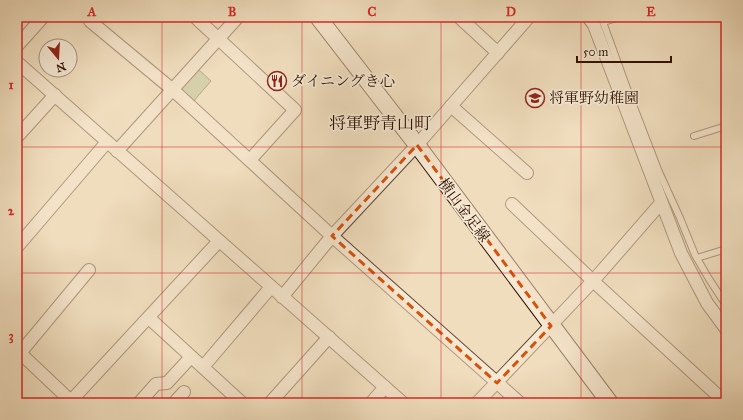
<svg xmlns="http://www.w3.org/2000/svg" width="743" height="420" viewBox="0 0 743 420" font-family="'IM FELL Great Primer','Noto Serif JP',serif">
<rect width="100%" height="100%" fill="#f0ddbd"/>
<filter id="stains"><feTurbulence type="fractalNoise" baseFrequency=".005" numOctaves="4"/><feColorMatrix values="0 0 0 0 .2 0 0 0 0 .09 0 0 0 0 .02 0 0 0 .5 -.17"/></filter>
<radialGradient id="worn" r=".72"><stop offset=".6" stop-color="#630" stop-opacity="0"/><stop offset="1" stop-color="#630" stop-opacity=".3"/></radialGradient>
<polygon fill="#b6c293" stroke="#73694a" points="197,68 211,81 192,103 181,93 181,85"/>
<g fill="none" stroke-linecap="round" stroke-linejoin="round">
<g stroke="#604330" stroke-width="8">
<g id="lane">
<polyline points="620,17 603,22 632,102 659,172 680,218 695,255 709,279 726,305"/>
<polyline points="694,136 726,126"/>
<polyline points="697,258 726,249"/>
</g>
</g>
<g stroke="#604330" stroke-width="14">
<g id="street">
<polyline points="195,17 295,110 250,160"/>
<polyline points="459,17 498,53"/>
<polyline points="588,17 594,25 681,253 707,303 726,329"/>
<polyline points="90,21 173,90 332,236 520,403"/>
<polyline points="17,46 43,17"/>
<polyline points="17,62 403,403"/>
<polyline points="451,106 527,173"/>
<polyline points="17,137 55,95"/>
<polyline points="117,151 238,17"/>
<polyline points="512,204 593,281 726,403"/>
<polyline points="17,247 107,142"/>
<polyline points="282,297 332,236 417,145 529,17"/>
<polyline points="149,318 242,403"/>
<polyline points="17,350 73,403"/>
<polyline points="20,353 89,270"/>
<polyline points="203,367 271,287"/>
<polyline points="69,403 219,241"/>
<polyline points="139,403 156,384 167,383 191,357"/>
<polyline points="174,403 184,392"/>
<polyline points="270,403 329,337"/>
<polyline points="371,403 385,387"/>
<polyline points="477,403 593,281 661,203"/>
</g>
</g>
<g stroke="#301001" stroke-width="18">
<polyline id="secondary" points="318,17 417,145 610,403"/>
</g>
<use href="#lane" stroke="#f5e9d4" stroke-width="6"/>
<use href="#street" stroke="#f5e9d4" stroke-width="12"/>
<use href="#secondary" stroke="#f5e9d4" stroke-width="16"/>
</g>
<path d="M0 0H743V420H0ZM417 145 551 326 497 383 332 236Z" fill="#f0ddbd" fill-opacity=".55" fill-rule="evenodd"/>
<path fill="none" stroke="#d6520b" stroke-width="3" stroke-dasharray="8 5" stroke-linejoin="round" d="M417 145 551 326 497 383 332 236Z"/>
<path fill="none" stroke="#d62828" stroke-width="1" stroke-opacity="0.55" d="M162 17V403M302 17V403M441 17V403M581 17V403M17 147H726M17 273H726"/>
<defs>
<g id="restaurant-ring" transform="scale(1)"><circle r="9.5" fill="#f5e9d4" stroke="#8f2418" stroke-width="1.5"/><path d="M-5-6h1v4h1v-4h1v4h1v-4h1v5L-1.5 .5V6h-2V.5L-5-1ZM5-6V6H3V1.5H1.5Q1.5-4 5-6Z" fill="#8f2418"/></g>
<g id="school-ring" transform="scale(1)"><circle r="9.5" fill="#f5e9d4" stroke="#8f2418" stroke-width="1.5"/><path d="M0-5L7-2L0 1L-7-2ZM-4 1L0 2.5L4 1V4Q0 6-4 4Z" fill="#8f2418"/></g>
</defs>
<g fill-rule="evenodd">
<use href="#restaurant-ring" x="277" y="81"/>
<use href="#school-ring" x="535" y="98"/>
</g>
<g text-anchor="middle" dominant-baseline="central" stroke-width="3.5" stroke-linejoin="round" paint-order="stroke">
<g font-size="15" fill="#301001" stroke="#f5e9d4" text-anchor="start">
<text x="291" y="81">ダイニングき心</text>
<text x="549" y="98">将軍野幼稚園</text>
</g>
<g font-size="15" fill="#301001" stroke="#f5e9d4">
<text transform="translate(464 210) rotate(53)">横山金足線</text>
</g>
<g font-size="17" fill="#301001" stroke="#f5e9d4">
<text x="380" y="123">将軍野青山町</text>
</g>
</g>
<rect width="743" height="420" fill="none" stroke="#f0ddbd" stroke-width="44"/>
<g transform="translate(58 58) rotate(162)"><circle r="19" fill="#f5e9d4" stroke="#a69280"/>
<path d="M0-3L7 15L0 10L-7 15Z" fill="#8f2418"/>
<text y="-6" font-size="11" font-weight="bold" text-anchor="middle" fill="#301001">N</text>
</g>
<path d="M577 56v6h94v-6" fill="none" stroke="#301001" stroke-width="2"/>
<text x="583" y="56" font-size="12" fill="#301001" stroke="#f5e9d4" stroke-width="3" paint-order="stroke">50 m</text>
<rect x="22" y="22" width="699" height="376" fill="none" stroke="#d62828" stroke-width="1.5"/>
<g font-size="13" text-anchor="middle" font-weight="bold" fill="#d62828">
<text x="92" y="16">A</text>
<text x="232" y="16">B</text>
<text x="372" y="16">C</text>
<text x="511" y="16">D</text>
<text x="651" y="16">E</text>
<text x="11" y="89">1</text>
<text x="11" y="215">2</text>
<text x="11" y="340">3</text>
</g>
<rect width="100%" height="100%" filter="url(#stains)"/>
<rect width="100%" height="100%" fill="url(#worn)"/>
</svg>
